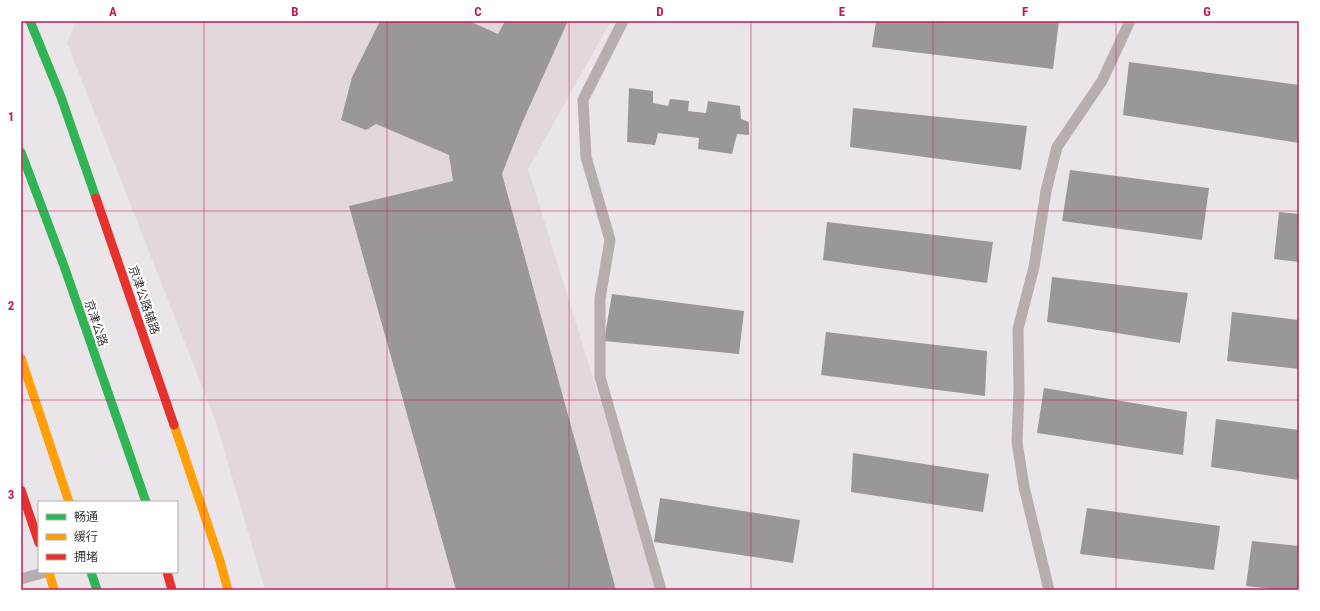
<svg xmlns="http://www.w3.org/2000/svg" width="1320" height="611" viewBox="0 0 1320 611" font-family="'Roboto Condensed','Noto Sans SC',sans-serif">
<rect width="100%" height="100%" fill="#eae5e8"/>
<polygon fill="#e2d7dd" points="76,21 611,21 528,169 659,590 265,590 216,422 67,43"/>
<g fill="#9a979a">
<polygon points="380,21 469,21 498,34 505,21 568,21 522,123 502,174 616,590 456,590 349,206 453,181 449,155 376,124 366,130 341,120 352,77"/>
<polygon points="876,21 1059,21 1053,69 872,47"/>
<polygon points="1129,62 1299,85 1299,143 1123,115"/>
<polygon points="629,88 653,91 653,103 668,106 670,99 689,101 688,111 706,113 708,101 740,106 741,119 749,122 749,135 737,134 732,154 698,149 699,138 658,133 655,145 627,142"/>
<polygon points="853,108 1027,126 1021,170 850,147"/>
<polygon points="1070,170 1209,188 1202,240 1062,221"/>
<polygon points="1279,212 1299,214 1299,262 1274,259"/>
<polygon points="827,222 993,242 987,283 823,260"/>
<polygon points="1052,277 1188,293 1180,343 1047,322"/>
<polygon points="612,294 744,311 739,354 604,341"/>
<polygon points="1232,312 1299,320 1299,369 1227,361"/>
<polygon points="826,332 987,351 985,396 821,375"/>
<polygon points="1044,388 1187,412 1183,455 1037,433"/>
<polygon points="1216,419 1299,430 1299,480 1211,467"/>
<polygon points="853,453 989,474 983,512 851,492"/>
<polygon points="660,498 800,520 793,563 654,542"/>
<polygon points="1087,508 1220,526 1214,570 1080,554"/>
<polygon points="1252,541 1299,546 1299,590 1281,590 1246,586"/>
</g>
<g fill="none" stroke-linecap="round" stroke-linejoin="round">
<g stroke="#b6aeae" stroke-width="11">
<polyline points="623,21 583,100 586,157 610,240 600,299 600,377 661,590"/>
<polyline points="21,579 46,572"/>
<polyline points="1049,590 1024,487 1017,442 1019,390 1018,329 1034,267 1046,191 1057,147 1102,81 1130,21"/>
</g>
<g stroke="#30b455" stroke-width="9">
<polyline points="30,21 61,97 96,198"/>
<polyline points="21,152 64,266 146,502"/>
<polyline points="91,572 97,590"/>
</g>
<g stroke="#ff9f0a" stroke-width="9">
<polyline points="21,358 69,502"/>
<polyline points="174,425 220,561 228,590"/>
<polyline points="49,572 54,590"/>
</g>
<g stroke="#e5322d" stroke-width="9">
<polyline points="96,198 174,425"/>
<polyline points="21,490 39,543"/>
<polyline points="167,572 172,590"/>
</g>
</g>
<path fill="none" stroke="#c2185b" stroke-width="1" stroke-opacity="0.55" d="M204 21V590M387 21V590M569 21V590M751 21V590M933 21V590M1116 21V590M21 211H1299M21 400H1299"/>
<g text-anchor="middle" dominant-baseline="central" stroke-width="4" stroke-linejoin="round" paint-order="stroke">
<g font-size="12" fill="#3b3739" stroke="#fff">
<text transform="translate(144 300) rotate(71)">京津公路辅路</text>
<text transform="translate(96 323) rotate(71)">京津公路</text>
</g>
</g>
<rect width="1320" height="611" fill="none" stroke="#ffffff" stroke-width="44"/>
<rect x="38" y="501" width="140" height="72" fill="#ffffff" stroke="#b1afb0"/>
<rect x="46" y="514" width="20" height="6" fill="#30b455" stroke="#b1afb0"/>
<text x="74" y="521" font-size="12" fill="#3b3739">畅通</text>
<rect x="46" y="534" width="20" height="6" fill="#ff9f0a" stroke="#b1afb0"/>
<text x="74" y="541" font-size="12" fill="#3b3739">缓行</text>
<rect x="46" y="554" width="20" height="6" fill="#e5322d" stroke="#b1afb0"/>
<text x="74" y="561" font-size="12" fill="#3b3739">拥堵</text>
<rect x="22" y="22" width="1276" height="567" fill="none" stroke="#c2185b" stroke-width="1.5"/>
<g font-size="13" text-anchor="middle" font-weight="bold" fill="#c2185b">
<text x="113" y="16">A</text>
<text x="295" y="16">B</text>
<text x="478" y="16">C</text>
<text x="660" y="16">D</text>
<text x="842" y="16">E</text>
<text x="1025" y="16">F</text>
<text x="1207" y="16">G</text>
<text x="11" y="121">1</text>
<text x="11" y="310">2</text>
<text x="11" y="499">3</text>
</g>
</svg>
